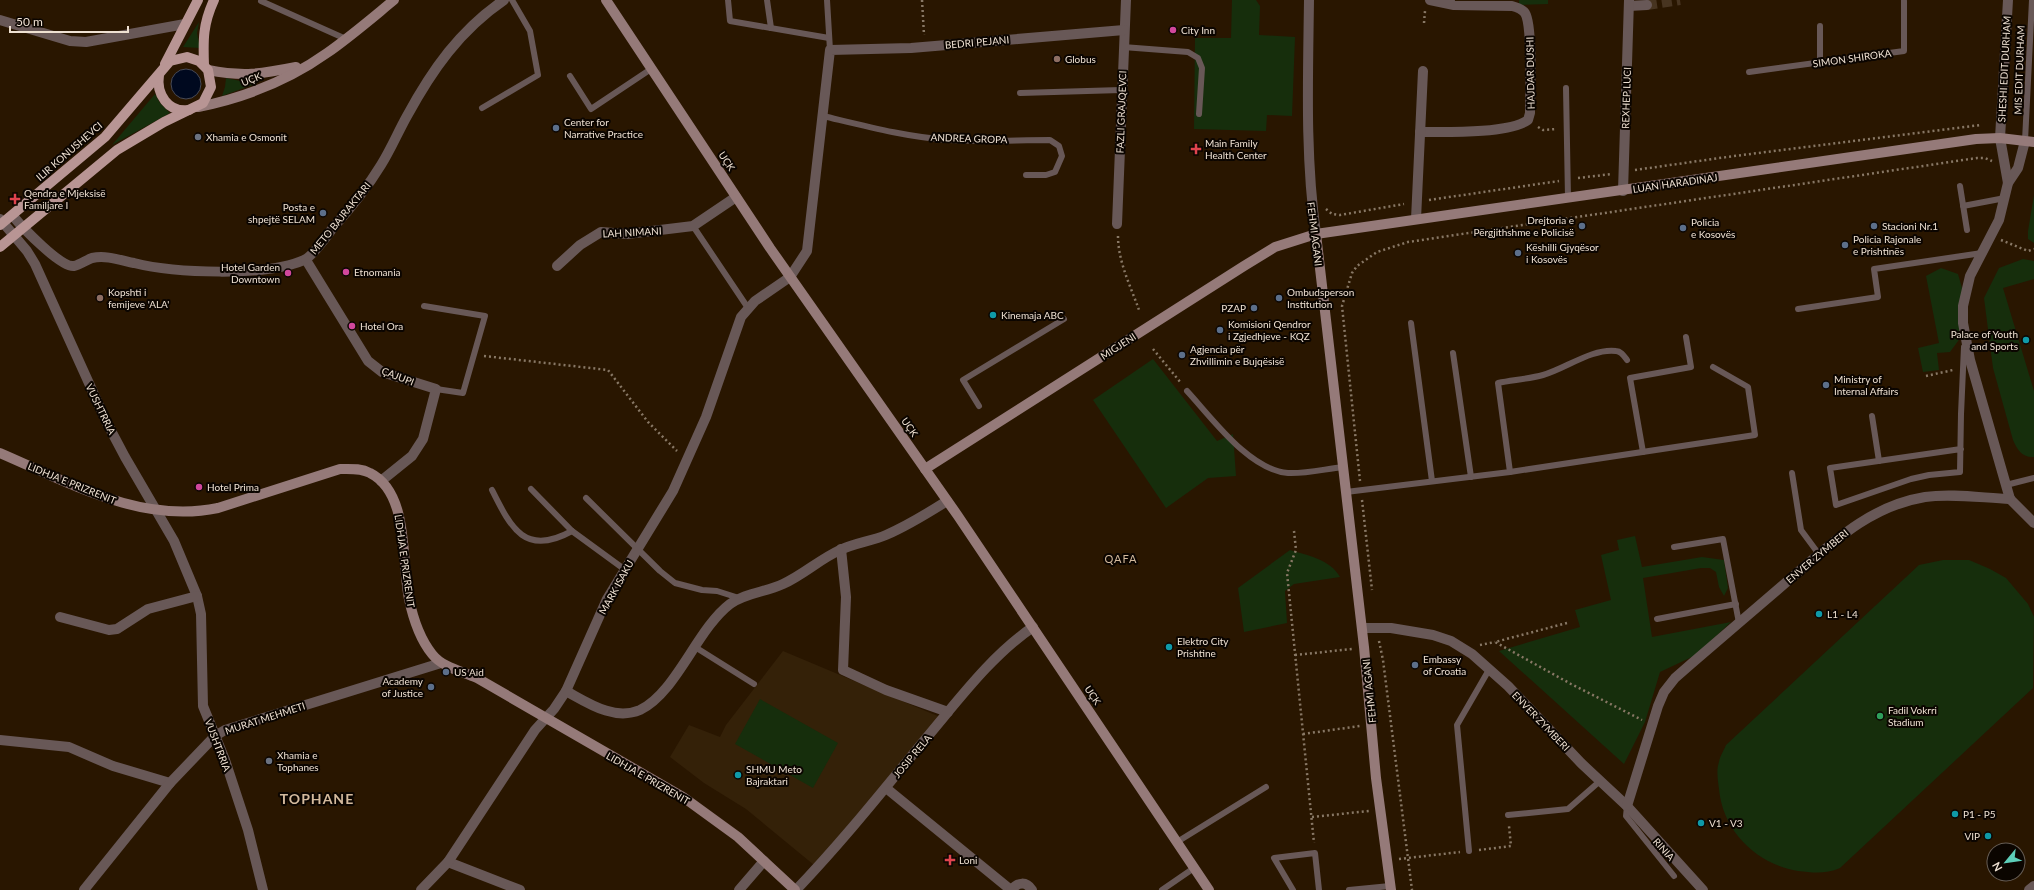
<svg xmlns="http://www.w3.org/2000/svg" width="2034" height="890" viewBox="0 0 2034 890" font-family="Lato,sans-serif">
<rect width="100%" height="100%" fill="#291600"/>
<polygon fill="#342108" points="783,651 940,717 814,865 746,809 704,783 670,757 689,725 720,737 726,725"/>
<g fill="#162e0c">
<polygon points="1232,0 1256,0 1260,6 1259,35 1295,37 1292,116 1267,115 1266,131 1194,129 1195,38 1231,38"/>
<polygon points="1519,0 1548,0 1548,4 1519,5"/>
<polygon points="199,22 197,33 200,48 183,47"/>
<polygon points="226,78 255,84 222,96 225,87"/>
<polygon points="155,94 160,103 170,113 112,145"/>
<polygon points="2034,195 2034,243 2028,239 2028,231"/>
<path d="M2023 259 2034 261V279L2003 288 2034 391V457C2022 458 2017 449 2013 440L1993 368 1984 298 1999 268Z"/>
<polygon points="1941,268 1958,274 1962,288 1961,337 1950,352 1937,353 1939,370 1923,372 1918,348 1939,343 1926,276"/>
<polygon points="1153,359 1217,441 1233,434 1236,476 1208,478 1166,508 1093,400"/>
<polygon points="1635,536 1642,567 1702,557 1724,560 1728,588 1724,596 1719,587 1716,572 1710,568 1701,568 1643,578 1652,637 1731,622 1696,655 1660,672 1645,722 1624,764 1499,651 1580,627 1575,610 1611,600 1601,555 1619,550 1617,540"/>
<path d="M1290 550C1307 555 1331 560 1340 577L1294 584 1285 591 1287 623 1244 632 1238 588Z"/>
<path d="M1943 560H1969L1990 569 2006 578 2028 604 2034 617 2033 688 1840 868C1826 874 1814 873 1798 871 1757 864 1723 832 1719 789 1718 781 1716 770 1719 762 1720 756 1724 750 1726 745L1919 565Z"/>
<polygon points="760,699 838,743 813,788 735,744"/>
</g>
<circle fill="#00091f" stroke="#484a55" cx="186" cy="84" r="15"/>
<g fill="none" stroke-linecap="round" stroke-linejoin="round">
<polyline stroke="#473420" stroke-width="10" stroke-dasharray="10 5" stroke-linecap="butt" points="1647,5 1680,0"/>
<g stroke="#887865" stroke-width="2.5" stroke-dasharray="2 3" stroke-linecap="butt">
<polyline points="922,0 924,35"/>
<polyline points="1424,23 1425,11"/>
<polyline points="1538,127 1543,130 1556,129"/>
<polyline points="1635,170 1727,157 1981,125"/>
<polyline points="1578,178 1612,174"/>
<polyline points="1429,200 1559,181"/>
<polyline points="1326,209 1332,214 1340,215 1404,204"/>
<path d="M1118 236C1118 262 1131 287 1139 310"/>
<polyline points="2001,240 2028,251 2034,249"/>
<polyline points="1153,349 1181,383"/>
<polyline points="484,356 608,370 648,422 677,451"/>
<polyline points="1926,376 1953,370"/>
<polyline points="1360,481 1342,306 1352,273 1357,266 1377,252 1408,242 1977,158 1985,158 1992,161"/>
<polyline points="1362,500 1372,590"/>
<polyline points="1294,531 1296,550 1287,573 1314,843"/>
<polyline points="1567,623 1495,642 1571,684 1642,720"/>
<polyline points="1379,641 1383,660 1412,890"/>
<polyline points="1480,645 1495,642"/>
<polyline points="1295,655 1352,649"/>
<polyline points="1303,734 1360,726"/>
<polyline points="1312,817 1369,811"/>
<polyline points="1479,850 1511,846 1509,826"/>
<polyline points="1399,859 1460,852"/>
</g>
<g stroke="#685857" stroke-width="6">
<polyline points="728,0 730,21 829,38"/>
<polyline points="767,0 771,28"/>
<polyline points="827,0 830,50"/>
<polyline points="261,1 346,39"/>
<polyline points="1123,47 1188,52 1198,58 1202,68 1199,114"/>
<polyline points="1820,62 1820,26"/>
<polyline points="1749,72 1904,51 1904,1"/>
<polyline points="570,76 591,109 651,69"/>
<polyline points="1566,88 1568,198"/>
<polyline points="1020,93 1121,90"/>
<polyline points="482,108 538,75 530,31 512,0"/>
<path d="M823 116C865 126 906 137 949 140 982 142 1017 140 1050 140L1059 146 1062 156 1055 172 1046 175H1026"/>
<polyline points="2025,141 2032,0"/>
<polyline points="1960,186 1967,230"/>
<polyline points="1963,206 2005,198"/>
<polyline points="693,226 748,308"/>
<polyline points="424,306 485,316 463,393 436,389"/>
<polyline points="1798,309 1878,297 1874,269 1982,253"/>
<polyline points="1411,323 1432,481"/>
<polyline points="1453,353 1471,477"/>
<path d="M1187 391C1212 418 1249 470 1288 473 1305 474 1325 469 1343 467"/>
<polyline points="979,406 963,380 1064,319"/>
<polyline points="1872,416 1879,461"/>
<polyline points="1961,449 1830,468 1836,505 1911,479 1929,475 1960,472 1961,414 1964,347"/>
<polyline points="1643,452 1630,378 1691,367 1686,337"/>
<polyline points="1510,472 1755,435 1748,387 1713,367"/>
<polyline points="1792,473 1801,530 1818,553"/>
<polyline points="2006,485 2034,478"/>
<polyline points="531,489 572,531 624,569"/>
<path d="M492 490C511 528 525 557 572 531"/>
<path d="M1346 492 1510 472 1498 383C1513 380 1528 379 1543 375 1565 369 1592 348 1616 351 1621 351 1624 356 1627 360"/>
<polyline points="586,498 660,571 675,583 702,590 717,591 739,598"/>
<polyline points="1674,547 1723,539 1739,623"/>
<polyline points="1657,619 1736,604"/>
<polyline points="695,647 754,684"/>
<polyline points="1627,806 1626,816 1674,876"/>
<polyline points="1508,815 1568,809 1600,781"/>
<polyline points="1177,842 1266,787"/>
<polyline points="1469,851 1457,725 1490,668"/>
<polyline points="1162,890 1194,868"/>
<polyline points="1293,890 1274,858 1315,853 1319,890"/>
<polyline points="1349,890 1390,886"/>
</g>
<g stroke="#685857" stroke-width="10">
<path d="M1309 0C1308 78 1305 157 1316 234"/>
<polyline points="1629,6 1647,5"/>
<polyline points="0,20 70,41 86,42 185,24"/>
<path d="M1420 132C1445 132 1508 134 1528 120L1530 113C1530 95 1533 26 1525 13 1522 9 1516 7 1512 6L1454 5 1430 0"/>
<polyline points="2008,183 2000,138 2008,0"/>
<polyline points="1623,191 1629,0"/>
<path d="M13 216C22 227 61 268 74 266 80 265 86 260 92 258 106 255 120 260 134 263 174 273 266 277 304 260 312 257 326 237 332 229 350 209 367 188 381 165 391 149 398 132 407 116 432 70 460 30 504 0"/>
<polyline points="0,219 27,251 35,264 107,423 125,457 174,541 197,596 201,614 203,706 225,760 248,830 263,890"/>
<polyline points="1416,219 1423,71"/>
<polyline points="1117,224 1126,0"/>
<polyline points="306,260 368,361 382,372 436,389 423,439 412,456 381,481"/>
<polyline points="557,266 580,245 601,232 627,234 693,226 736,197"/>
<polyline points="2010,499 1970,360 1963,323 1963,306 1970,276 1999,220 2008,183 2018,168 2025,141"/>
<polyline points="2010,499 2034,523"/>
<polyline points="841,549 846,597 843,670 886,690 948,712"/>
<polyline points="60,617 109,630 117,629 148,609 197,596"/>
<polyline points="1362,628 1391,628 1433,635 1451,641 1472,654 1508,686 1581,763 1627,806 1703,890"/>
<path d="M566 691C588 703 614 721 640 710 676 693 697 629 730 604 745 593 766 592 783 584 803 575 820 559 840 550 855 543 872 541 886 535 907 526 928 513 947 501"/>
<polyline points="0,740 69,747 113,766 170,783"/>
<polyline points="886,788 1011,890"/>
<path d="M1627 806 1658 706 1664 692 1675 678 1691 664C1724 636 1757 607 1790 579 1831 544 1869 506 1925 497 1952 493 1983 498 2010 499"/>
<polyline points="448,862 520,890"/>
<polyline points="84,890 170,783 215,736 225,730 441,663"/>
<polyline points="421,890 448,862 535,730 554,709 566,691 607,599 673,491 706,417 741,317 755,301 790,277 807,251 830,50 911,48 1124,30"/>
<polyline points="739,890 764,861"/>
<path d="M796 890C843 841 885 788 928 736 960 698 992 655 1033 627"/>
<path d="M1011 890C1018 882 1026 881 1032 890"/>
<polyline points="2029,890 2034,886"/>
</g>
<g stroke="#957a79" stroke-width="10">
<polyline points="606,0 770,248 958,516 1209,890"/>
<path d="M208 70C243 77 261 74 296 67"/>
<path d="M198 107C243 98 289 80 327 53 350 37 372 18 394 0"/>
<polyline points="1316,234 1364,647 1376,778 1391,890"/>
<path d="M0 453C70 483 141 524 218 508L340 469C350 469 361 468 370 473 410 493 401 561 409 599 413 618 420 639 432 654 443 668 462 671 477 678L683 797 738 837 795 890"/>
<polyline points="925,469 1244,266 1275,247 1316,234 1976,139 2000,138 2034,142"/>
</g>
<g stroke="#b89594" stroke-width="10">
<polyline points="165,64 198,0"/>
<path d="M204 65C203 39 203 24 214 0"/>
<path d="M159 75C156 94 168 113 189 110"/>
<polyline points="0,225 105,137 170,61 187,57 199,61 208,70 211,87 203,103 164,122 117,150 0,247"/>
</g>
</g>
<g fill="#d1479c" stroke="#0b0500" stroke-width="1.5">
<circle cx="1173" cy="30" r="4"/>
<circle cx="346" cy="272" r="4"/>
<circle cx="288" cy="273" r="4"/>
<circle cx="352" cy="326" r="4"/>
<circle cx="199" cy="487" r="4"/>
</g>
<g fill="#8d6e63" stroke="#0b0500" stroke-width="1.5">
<circle cx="1057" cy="59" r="4"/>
<circle cx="100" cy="298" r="4"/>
</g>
<g fill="#5c6f8a" stroke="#0b0500" stroke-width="1.5">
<circle cx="556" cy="128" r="4"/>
<circle cx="323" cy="213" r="4"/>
<circle cx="1582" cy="226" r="4"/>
<circle cx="1874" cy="226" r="4"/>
<circle cx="1683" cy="228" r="4"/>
<circle cx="1845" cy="245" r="4"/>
<circle cx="1518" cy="253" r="4"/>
<circle cx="1279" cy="298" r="4"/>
<circle cx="1254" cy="308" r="4"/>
<circle cx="1220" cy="330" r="4"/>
<circle cx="1182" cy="355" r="4"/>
<circle cx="1826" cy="385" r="4"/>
<circle cx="1415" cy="665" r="4"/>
<circle cx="446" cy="672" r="4"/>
<circle cx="431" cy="687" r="4"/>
</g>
<g fill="#6b7280" stroke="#0b0500" stroke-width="1.5">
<circle cx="198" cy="137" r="4"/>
<circle cx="269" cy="761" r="4"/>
</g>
<g fill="#e0444e" stroke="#0b0500" stroke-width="1.5">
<path d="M1194 143h4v4h4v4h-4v4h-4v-4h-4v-4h4z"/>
<path d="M13 193h4v4h4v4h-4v4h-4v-4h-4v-4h4z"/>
<path d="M948 854h4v4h4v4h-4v4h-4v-4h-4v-4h4z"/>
</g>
<g fill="#0f9aa8" stroke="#0b0500" stroke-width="1.5">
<circle cx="993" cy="315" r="4"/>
<circle cx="2026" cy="340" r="4"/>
<circle cx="1819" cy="614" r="4"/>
<circle cx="1169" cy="647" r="4"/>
<circle cx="738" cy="775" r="4"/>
<circle cx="1955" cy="814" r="4"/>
<circle cx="1701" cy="823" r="4"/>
<circle cx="1988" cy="836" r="4"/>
</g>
<circle fill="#2e9e5b" stroke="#0b0500" stroke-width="1.5" cx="1880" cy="716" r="4"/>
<g text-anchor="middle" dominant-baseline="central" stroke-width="4" stroke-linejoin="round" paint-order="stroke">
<g font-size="10" fill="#efe1d2" stroke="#0b0500" text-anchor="start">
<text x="1181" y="30">City Inn</text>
<text x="1065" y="59">Globus</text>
<text x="564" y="122">Center for<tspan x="564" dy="12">Narrative Practice</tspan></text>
<text x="206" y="137">Xhamia e Osmonit</text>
<text x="1205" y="143">Main Family<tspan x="1205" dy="12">Health Center</tspan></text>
<text x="24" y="193">Qendra e Mjeksisë<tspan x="24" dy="12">Familjare I</tspan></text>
<text x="315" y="207" text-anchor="end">Posta e<tspan x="315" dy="12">shpejtë SELAM</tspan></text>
<text x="1574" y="220" text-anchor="end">Drejtoria e<tspan x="1574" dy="12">Përgjithshme e Policisë</tspan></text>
<text x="1691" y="222">Policia<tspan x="1691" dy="12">e Kosovës</tspan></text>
<text x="1882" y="226">Stacioni Nr.1</text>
<text x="1853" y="239">Policia Rajonale<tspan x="1853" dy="12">e Prishtinës</tspan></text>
<text x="1526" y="247">Këshilli Gjyqësor<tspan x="1526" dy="12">i Kosovës</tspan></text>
<text x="280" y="267" text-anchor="end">Hotel Garden<tspan x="280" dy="12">Downtown</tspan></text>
<text x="354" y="272">Etnomania</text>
<text x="108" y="292">Kopshti i<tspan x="108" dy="12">femijeve 'ALA'</tspan></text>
<text x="1287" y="292">Ombudsperson<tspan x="1287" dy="12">Institution</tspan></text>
<text x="1246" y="308" text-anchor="end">PZAP</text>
<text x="1001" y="315">Kinemaja ABC</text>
<text x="1228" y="324">Komisioni Qendror<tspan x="1228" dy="12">i Zgjedhjeve - KQZ</tspan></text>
<text x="360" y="326">Hotel Ora</text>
<text x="2018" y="334" text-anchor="end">Palace of Youth<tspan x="2018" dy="12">and Sports</tspan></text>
<text x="1190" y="349">Agjencia për<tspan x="1190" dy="12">Zhvillimin e Bujqësisë</tspan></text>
<text x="1834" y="379">Ministry of<tspan x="1834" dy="12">Internal Affairs</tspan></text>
<text x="207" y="487">Hotel Prima</text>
<text x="1827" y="614">L1 - L4</text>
<text x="1177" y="641">Elektro City<tspan x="1177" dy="12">Prishtine</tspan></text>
<text x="1423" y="659">Embassy<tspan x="1423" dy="12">of Croatia</tspan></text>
<text x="454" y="672">US Aid</text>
<text x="423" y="681" text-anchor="end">Academy<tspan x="423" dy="12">of Justice</tspan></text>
<text x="1888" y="710">Fadil Vokrri<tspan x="1888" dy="12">Stadium</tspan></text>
<text x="277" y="755">Xhamia e<tspan x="277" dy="12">Tophanes</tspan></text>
<text x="746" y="769">SHMU Meto<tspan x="746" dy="12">Bajraktari</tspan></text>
<text x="1963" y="814">P1 - P5</text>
<text x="1709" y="823">V1 - V3</text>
<text x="1980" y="836" text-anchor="end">VIP</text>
<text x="959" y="860">Loni</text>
</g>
<g font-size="10" fill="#efe1d2" stroke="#0b0500">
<text transform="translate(977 42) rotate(-5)">BEDRI PEJANI</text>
<text transform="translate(1852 58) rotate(-8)">SIMON SHIROKA</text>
<text transform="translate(2004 69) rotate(-87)">SHESHI EDIT DURHAM</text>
<text transform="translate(2019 70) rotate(-88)">MIS EDIT DURHAM</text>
<text transform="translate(1530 73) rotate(-91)">HAJDAR DUSHI</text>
<text transform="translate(251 79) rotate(-22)">UÇK</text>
<text transform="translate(1626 98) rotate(-88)">REXHEP LUCI</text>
<text transform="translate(1121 112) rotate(-88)">FAZLI GRAJQEVCI</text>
<text transform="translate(969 138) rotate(2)">ANDREA GROPA</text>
<text transform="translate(69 151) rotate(-41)">ILIR KONUSHEVCI</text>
<text transform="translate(727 161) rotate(57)">UÇK</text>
<text transform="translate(1675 183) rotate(-8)">LUAN HARADINAJ</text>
<text transform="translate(340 218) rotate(-51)">METO BAJRAKTARI</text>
<text transform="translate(632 232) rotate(-3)">LAH NIMANI</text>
<text transform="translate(1315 234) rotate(83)">FEHMI AGANI</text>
<text transform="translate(1118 346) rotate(-33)">MIGJENI</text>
<text transform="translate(398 376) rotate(21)">ÇAJUPI</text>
<text transform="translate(101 409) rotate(64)">VUSHTRRIA</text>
<text transform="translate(910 427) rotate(55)">UÇK</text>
<text transform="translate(72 483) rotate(22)">LIDHJA E PRIZRENIT</text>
<text transform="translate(1817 556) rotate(-40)">ENVER ZYMBERI</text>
<text transform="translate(405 561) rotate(82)">LIDHJA E PRIZRENIT</text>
<text transform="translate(616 587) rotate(-61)">MARK ISAKU</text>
<text transform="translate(1369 691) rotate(-96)">FEHMI AGANI</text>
<text transform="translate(1093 695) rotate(56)">UÇK</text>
<text transform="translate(265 718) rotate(-18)">MURAT MEHMETI</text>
<text transform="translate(1541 721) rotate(46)">ENVER ZYMBERI</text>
<text transform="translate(218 745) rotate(69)">VUSHTRRIA</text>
<text transform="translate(912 756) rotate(-50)">JOSIP RELA</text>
<text transform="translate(648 778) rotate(30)">LIDHJA E PRIZRENIT</text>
<text transform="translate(1664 849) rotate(48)">RINIA</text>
</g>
<g font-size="11" letter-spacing="1" fill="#d3b99c" stroke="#0b0500">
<text x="1121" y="558">QAFA</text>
</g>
<g font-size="14" font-weight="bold" letter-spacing="1" fill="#d3b99c" stroke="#0b0500">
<text x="317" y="798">TOPHANE</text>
</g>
</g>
<g transform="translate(2006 862) rotate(241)"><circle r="19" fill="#0b0500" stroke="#665d54"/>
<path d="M0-3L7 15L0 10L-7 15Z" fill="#5dceb9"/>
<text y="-6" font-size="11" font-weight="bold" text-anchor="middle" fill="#efe1d2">N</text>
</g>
<path d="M10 26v6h118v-6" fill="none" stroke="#efe1d2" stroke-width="2"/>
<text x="16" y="26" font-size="12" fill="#efe1d2" stroke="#0b0500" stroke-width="3" paint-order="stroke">50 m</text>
</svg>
